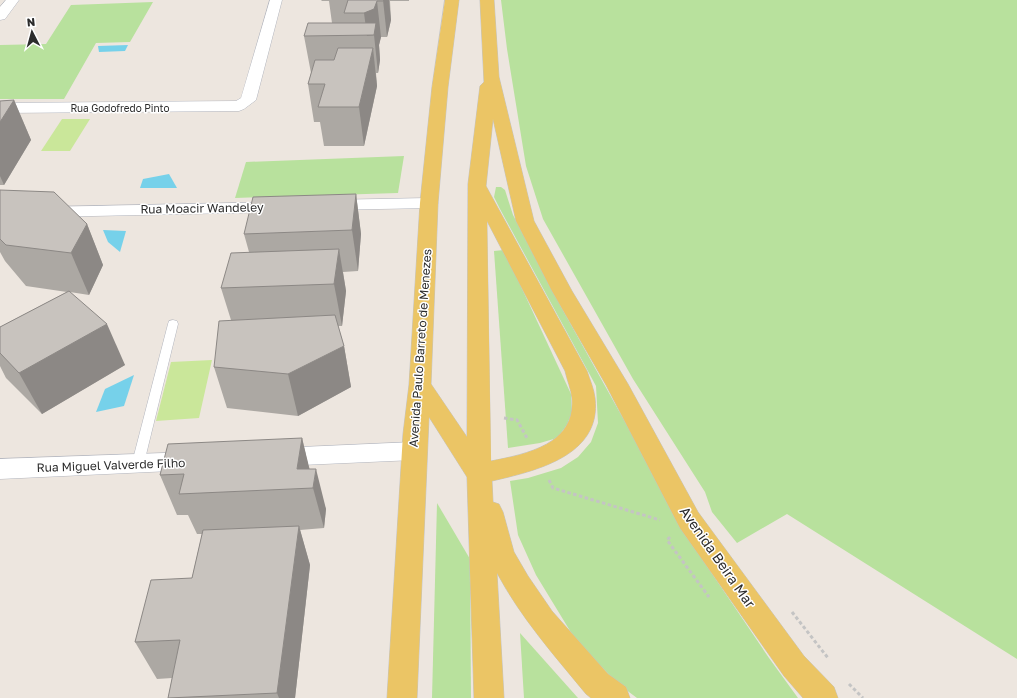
<svg xmlns="http://www.w3.org/2000/svg" width="1017" height="698" viewBox="0 0 1017 698" font-family="'Golos Text',sans-serif">
<rect width="100%" height="100%" fill="#ede6df"/>
<g fill="#b8e19d">
<polygon points="501,0 1017,0 1017,659 787,514 737,543 712,512 705,492 633,379 543,219 526,166 507,49"/>
<polygon points="153,2 130,42 96,43 64,99 0,99 0,45 46,44 71,5"/>
<polygon points="404,156 398,193 235,198 246,162"/>
<polygon points="496,187 501,187 505,190 513,215 560,305 698,553 769,658 798,698 637,698 617,683 575,639 536,575 518,535 510,481 528,478 561,468 578,457 591,442 598,423 596,386 500,209 494,197"/>
<polygon points="504,250 571,394 572,412 567,425 557,438 540,443 508,448 494,251"/>
<polygon points="437,503 470,559 471,698 432,698"/>
<polygon points="520,633 578,698 524,698"/>
</g>
<g fill="#cae79a">
<polygon points="62,119 90,119 70,151 41,151"/>
<polygon points="212,360 199,418 156,421 171,362"/>
</g>
<g fill="#76d1ea">
<polygon points="128,45 125,51 99,52 98,46"/>
<polygon points="169,174 177,188 140,188 143,179"/>
<polygon points="103,230 126,231 120,252 108,242"/>
<polygon points="134,375 124,406 96,412 105,389"/>
</g>
<g fill="none" stroke-linecap="round" stroke-linejoin="round">
<g stroke="#b2b5be" stroke-width="1">
<polygon id="service" points="173,320 177,321 178,324 144,463 142,466 138,468 134,466 132,463 168,324 169,321"/>
</g>
<g stroke="#b2b5be" stroke-width="1">
<g id="minor">
<polygon points="6,0 19,0 5,19 0,20 0,7"/>
<polygon points="270,0 282,0 256,100 244,109 239,111 0,113 0,103 236,101 241,98"/>
<polygon points="429,198 435,199 438,203 435,207 429,208 329,210 323,209 320,205 323,201 329,200"/>
<polygon points="278,202 284,203 287,207 284,211 278,212 0,218 0,208"/>
<polygon points="414,442 422,445 426,451 422,457 414,460 279,466 271,464 267,457 271,450 279,448"/>
<polygon points="192,452 200,454 204,461 200,468 192,470 0,479 0,459"/>
</g>
</g>
<g stroke="#c4c4c4" stroke-width="1">
<path id="primary" d="M445 0H459L448 87 438 203 431 384 467 437 468 184 480 86 484 82 480 0H494L499 77 534 221 572 291 628 384 698 512 804 656 834 687 838 698H803L784 676 680 528 606 385 552 291 516 221 493 119 486 186 587 371C590 380 594 389 595 398 602 456 535 471 492 481L493 502 499 504 503 512 514 552 528 576 552 611 608 674 626 687 630 698H591L586 694C554 655 521 618 497 573L504 698H474L467 477 429 417 417 698H387L403 434 409 385 420 203 432 87ZM487 221 565 371C567 380 571 389 572 398 576 444 527 454 491 461Z"/>
</g>
<g stroke="#c4c4c4" stroke-width="3" stroke-dasharray="3.5 2.5" stroke-linecap="butt">
<polyline points="504,418 517,420 527,438"/>
<polyline points="549,480 553,488 660,520"/>
<polyline points="670,537 667,540 709,597"/>
<polyline points="792,612 828,658"/>
<polyline points="849,684 863,698"/>
</g>
<use href="#service" fill="#fff" fill-rule="evenodd"/>
<use href="#minor" fill="#fff" fill-rule="evenodd"/>
<use href="#primary" fill="#ebc565" fill-rule="evenodd"/>
</g>
<g fill="#aca8a3">
<polygon points="321,0 409,0 409,1 390,1 391,20 387,37 381,37 379,45 380,60 378,73 376,73 377,86 364,146 324,146 320,122 314,122 308,84 311,73 304,36 332,23 329,1 322,1"/>
<polygon points="14,100 31,140 4,185 0,185 0,101"/>
<polygon points="0,190 87,224 103,265 89,295 70,292 125,365 42,414 6,378 0,366 0,327 67,292 26,286 5,261 0,252"/>
<polygon points="356,194 361,234 358,271 343,272 346,291 342,326 338,326 344,346 351,387 298,416 227,408 214,367 231,320 221,288 249,252 244,234"/>
<polygon points="302,438 309,469 326,509 324,528 300,530 310,565 295,698 168,698 172,678 157,679 135,642 192,578 202,534 197,534 188,515 177,515 160,475"/>
</g>
<g fill="#8c8885">
<polygon points="383,0 389,0 391,20 387,37"/>
<polygon points="377,1 381,37 379,45 380,60 378,73 374,35 367,36 364,13"/>
<polygon points="373,48 377,86 364,146 359,107"/>
<polygon points="14,100 31,140 4,185 0,176 0,122"/>
<polygon points="356,194 361,234 358,271 352,230"/>
<polygon points="87,224 103,265 89,295 71,253"/>
<polygon points="339,249 346,291 342,326 334,284"/>
<polygon points="107,324 125,365 42,414 19,373"/>
<polygon points="344,346 351,387 298,416 288,374"/>
<polygon points="302,438 312,479 297,469"/>
<polygon points="316,469 326,509 324,528 313,488"/>
<polygon points="299,526 310,565 295,698 279,698 277,693"/>
</g>
<g fill="#c8c3be" stroke="#8c8885">
<polygon points="348,0 384,0 383,1 377,1 374,9 364,13 344,13"/>
<polygon points="308,23 376,23 374,35 304,36"/>
<polygon points="338,48 373,48 359,107 318,107 325,84 308,84 315,60 334,60"/>
<polygon points="14,100 0,122 0,101"/>
<polygon points="0,190 54,192 87,224 71,253 6,245 0,239"/>
<polygon points="356,194 352,230 244,234 253,197"/>
<polygon points="339,249 334,284 221,288 231,253"/>
<polygon points="69,291 107,324 19,373 0,353 0,327"/>
<polygon points="335,315 344,346 288,374 214,367 219,321"/>
<polygon points="302,438 297,469 316,469 313,488 179,494 184,474 160,475 168,444"/>
<polygon points="299,526 277,693 168,698 180,640 135,642 151,580 192,578 203,530"/>
</g>
<g text-anchor="middle" dominant-baseline="central" stroke-width="3" stroke-linejoin="round" paint-order="stroke">
<g font-size="10" fill="#2c2c2c" stroke="#fff">
<text x="120" y="108">Rua Godofredo Pinto</text>
</g>
<g font-size="12" fill="#2c2c2c" stroke="#fff">
<text transform="translate(202 208) rotate(-1)">Rua Moacir Wandeley</text>
<text transform="translate(420 348) rotate(-86)">Avenida Paulo Barreto de Menezes</text>
<text transform="translate(111 465) rotate(-2)">Rua Miguel Valverde Filho</text>
</g>
<g font-size="14" fill="#2c2c2c" stroke="#fff">
<text transform="translate(718 557) rotate(55)">Avenida Beira Mar</text>
</g>
</g>
<g transform="translate(32 32) rotate(354)" stroke="#ffffff" stroke-width="3" paint-order="stroke">
<path d="M0-3L7 15L0 10L-7 15Z" fill="#2c2c2c"/>
<text y="-6" font-size="11" font-weight="bold" text-anchor="middle" fill="#2c2c2c">N</text>
</g>
</svg>
